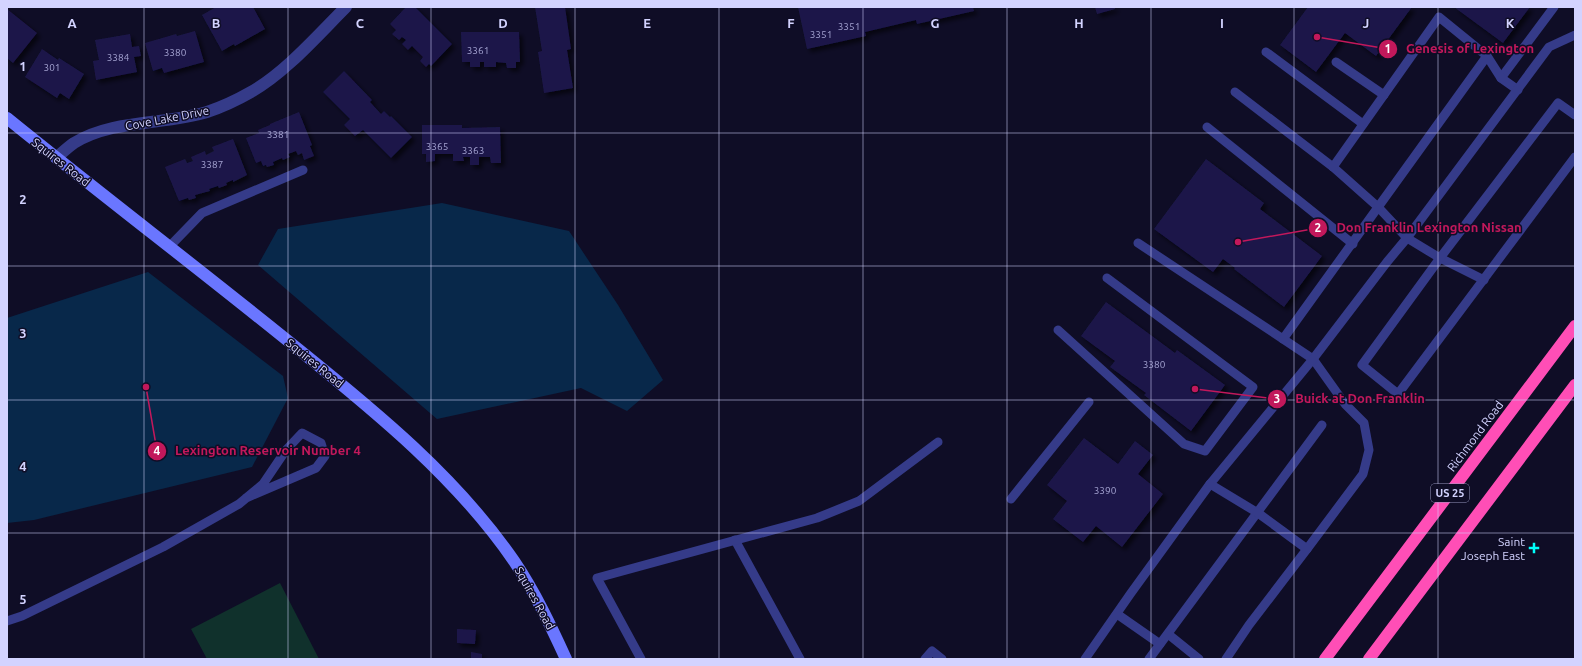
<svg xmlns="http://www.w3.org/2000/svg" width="1582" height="666" viewBox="0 0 1582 666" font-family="Ubuntu,sans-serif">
<defs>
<filter id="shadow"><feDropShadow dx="3.5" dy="3.5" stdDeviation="2" flood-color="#0009"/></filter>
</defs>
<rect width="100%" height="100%" fill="#0f0d26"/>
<polygon fill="#10312c" points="280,583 319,659 207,659 191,629"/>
<g fill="#08284a">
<polygon points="442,203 569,231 618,305 663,380 627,411 581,388 437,419 258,265 278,229"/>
<polygon points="148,272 283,376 288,398 252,467 34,520 7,523 7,318"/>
</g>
<g fill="#1c1849" filter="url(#shadow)">
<polygon points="216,7 253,7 265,29 235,46 234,44 222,51 202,15"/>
<polygon points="406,7 415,7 452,44 431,66 429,64 426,67 420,61 423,57 412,46 408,50 402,44 406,40 402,37 399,40 392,34 396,30 390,24"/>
<polygon points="535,7 565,7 571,49 567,50 573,88 544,93 538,52 542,51"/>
<polygon points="798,7 973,7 974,11 917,24 916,20 865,32 866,36 807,49"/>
<polygon points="1095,7 1115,7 1115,9 1097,14"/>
<polygon points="1308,7 1412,7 1376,56 1345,33 1316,72 1280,45"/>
<polygon points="1454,7 1530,7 1503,43"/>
<polygon points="7,9 37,33 13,63 7,58"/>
<polygon points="195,31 204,62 164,73 162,68 153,71 145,43 176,34 177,36"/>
<polygon points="461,32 519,32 520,62 516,62 516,68 507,68 506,63 496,62 496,67 484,67 484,62 480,62 480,67 470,67 470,62 462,62"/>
<polygon points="130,34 132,47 139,46 141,56 134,57 137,72 96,80 93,61 99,60 95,40"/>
<polygon points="42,49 58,60 59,58 84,74 69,99 60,93 57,98 25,77"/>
<polygon points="344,71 372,100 370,102 381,114 384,111 390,117 391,116 412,137 391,158 363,130 355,136 344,125 350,119 323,92"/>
<polygon points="299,112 312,145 310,146 314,156 304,160 302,153 298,155 296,151 288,154 290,157 283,160 282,158 273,162 274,165 267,167 266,165 263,166 261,161 256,163 246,138 259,133 258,130 270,125 270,124"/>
<polygon points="422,125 462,125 462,128 500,127 501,163 491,163 490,157 479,157 479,165 470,165 470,157 463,157 464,161 453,161 453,154 435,154 435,161 426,162 426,154 422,154"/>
<polygon points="233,139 247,175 233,182 233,180 226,183 227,185 219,188 218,186 209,189 210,191 195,195 196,198 189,200 188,198 179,201 165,167 185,159 187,163 193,161 191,157 205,151 206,155 214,151 212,147"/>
<polygon points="1206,159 1264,203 1260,209 1322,256 1284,307 1234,269 1235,268 1223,259 1213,272 1154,229"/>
<polygon points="1106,302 1175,353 1177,350 1225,385 1191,431 1144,395 1146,393 1110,367 1115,361 1081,336"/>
<polygon points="1084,438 1118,464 1135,441 1153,455 1138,474 1163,494 1122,547 1096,526 1083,542 1053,519 1067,501 1047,485"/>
<polygon points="457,629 476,630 475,644 457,643"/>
<polygon points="471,652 482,654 482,659 471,659"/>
</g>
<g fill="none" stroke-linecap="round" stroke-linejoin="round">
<g stroke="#353b89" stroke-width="9">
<polyline points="1266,52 1363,124"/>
<polyline points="1336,62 1384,95"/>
<polyline points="1501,78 1554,7"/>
<polyline points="1235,92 1333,167 1378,207 1407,238 1440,258 1484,280"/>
<polyline points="1575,115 1558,103 1440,258 1362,365 1398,394 1575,157"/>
<polyline points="1207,127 1353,244"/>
<polyline points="1333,167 1439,17 1487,56"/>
<polyline points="1138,243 1283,339"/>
<polyline points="170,246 202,213 303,170"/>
<polyline points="1058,330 1184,444 1205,451 1253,387 1107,278"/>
<polyline points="1011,499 1089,402"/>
<polyline points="735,540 800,659"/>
<polyline points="1307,549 1363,474 1369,450 1364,423 1345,404 1313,359 1283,339 1487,56 1501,78 1518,90"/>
<polyline points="1117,614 1160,644"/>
<polyline points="7,621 22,616 163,547 239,504 263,484 286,450 302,433 321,443 325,456 316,468 246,498"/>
<polyline points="1168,634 1199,659"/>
<polyline points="641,659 597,578 817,518 859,501 938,442"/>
<polyline points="925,659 932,651 942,659"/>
<polyline points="1085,659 1131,593 1210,484"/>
<polyline points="1149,659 1322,425"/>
<polyline points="1226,659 1249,625 1307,549 1258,513 1210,484 1313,359 1387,262 1407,238 1549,47 1575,35"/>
</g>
<path stroke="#353b89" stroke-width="12" d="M56 158C62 153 68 147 74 143 113 119 165 125 207 112 222 107 237 100 251 92 285 73 318 35 346 7"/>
<path stroke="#6a76ff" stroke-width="12" d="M7 118C103 196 202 271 298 349 376 412 457 478 514 561 535 592 551 626 566 659"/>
<g stroke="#ff4eb6" stroke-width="12">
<polyline points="1325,659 1575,326"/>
<polyline points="1369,659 1575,385"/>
</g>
</g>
<path fill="none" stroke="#d3d3ff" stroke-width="1" stroke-opacity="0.55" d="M144 7V659M288 7V659M431 7V659M575 7V659M719 7V659M863 7V659M1007 7V659M1151 7V659M1294 7V659M1438 7V659M7 133H1575M7 266H1575M7 400H1575M7 533H1575"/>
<path fill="#00fefb" stroke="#0f0d26" stroke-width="1.5" d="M1532 542h4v4h4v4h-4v4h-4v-4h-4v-4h4z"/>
<g text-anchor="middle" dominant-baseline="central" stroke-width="3" stroke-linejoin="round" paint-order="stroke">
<g font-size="10" fill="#a5a4d2">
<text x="849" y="26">3351</text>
<text x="821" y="34">3351</text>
<text x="478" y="50">3361</text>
<text x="175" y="52">3380</text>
<text x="118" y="57">3384</text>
<text x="52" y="67">301</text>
<text x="278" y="134">3381</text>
<text x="437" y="146">3365</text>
<text x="473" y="150">3363</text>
<text x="212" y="164">3387</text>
<text x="1154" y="364">3380</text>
<text x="1105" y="490">3390</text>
</g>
<rect fill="#0f0d26" stroke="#9898be" stroke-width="1" x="1431" y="484" width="38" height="18" rx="3"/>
<g font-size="11" font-weight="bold" fill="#d3d3ff">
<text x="1450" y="493">US 25</text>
</g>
<g font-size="12" fill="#d3d3ff" stroke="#0f0d26">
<text transform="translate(167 118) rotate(-11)">Cove Lake Drive</text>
<text transform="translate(61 162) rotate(38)">Squires Road</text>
<text transform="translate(315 363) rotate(39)">Squires Road</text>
<text transform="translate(1475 436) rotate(-53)">Richmond Road</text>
<text transform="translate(535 598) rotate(61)">Squires Road</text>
</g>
<g font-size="12" fill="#d3d3ff" stroke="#0f0d26" text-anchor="end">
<text x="1525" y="541">Saint<tspan x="1525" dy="14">Joseph East</tspan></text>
</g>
</g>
<g font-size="13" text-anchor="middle" font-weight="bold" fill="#d3d3ff" stroke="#0f0d26" stroke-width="3" stroke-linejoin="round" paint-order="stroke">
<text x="72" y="28">A</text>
<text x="216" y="28">B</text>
<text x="360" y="28">C</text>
<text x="503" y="28">D</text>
<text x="647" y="28">E</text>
<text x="791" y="28">F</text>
<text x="935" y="28">G</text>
<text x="1079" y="28">H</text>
<text x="1222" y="28">I</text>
<text x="1366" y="28">J</text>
<text x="1510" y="28">K</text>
<text x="23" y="71">1</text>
<text x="23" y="204">2</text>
<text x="23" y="338">3</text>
<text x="23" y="471">4</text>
<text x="23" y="604">5</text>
</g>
<path fill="none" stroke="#c2185b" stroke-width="1.5" d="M1317 37L1388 49M1238 242L1318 228M1195 389L1277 399M146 387L157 451"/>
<g fill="#c2185b" stroke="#0f0d26" stroke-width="1.5">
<circle cx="1317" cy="37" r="4"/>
<circle cx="1238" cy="242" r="4"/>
<circle cx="1195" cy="389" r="4"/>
<circle cx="146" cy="387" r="4"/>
<circle cx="1388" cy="49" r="10"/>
<circle cx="1318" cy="228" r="10"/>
<circle cx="1277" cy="399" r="10"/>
<circle cx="157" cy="451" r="10"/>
</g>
<g font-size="12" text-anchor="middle" font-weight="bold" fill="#fff">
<text x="1388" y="53">1</text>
<text x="1318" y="232">2</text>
<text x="1277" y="403">3</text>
<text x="157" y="455">4</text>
</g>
<g font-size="13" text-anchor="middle" font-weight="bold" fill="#c2185b" stroke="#0f0d26" stroke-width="3" stroke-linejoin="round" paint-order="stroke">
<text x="1470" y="53">Genesis of Lexington</text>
<text x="1429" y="232">Don Franklin Lexington Nissan</text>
<text x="1360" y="403">Buick at Don Franklin</text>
<text x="268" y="455">Lexington Reservoir Number 4</text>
</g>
<rect width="1582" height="666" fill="none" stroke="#d3d3ff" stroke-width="16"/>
</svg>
